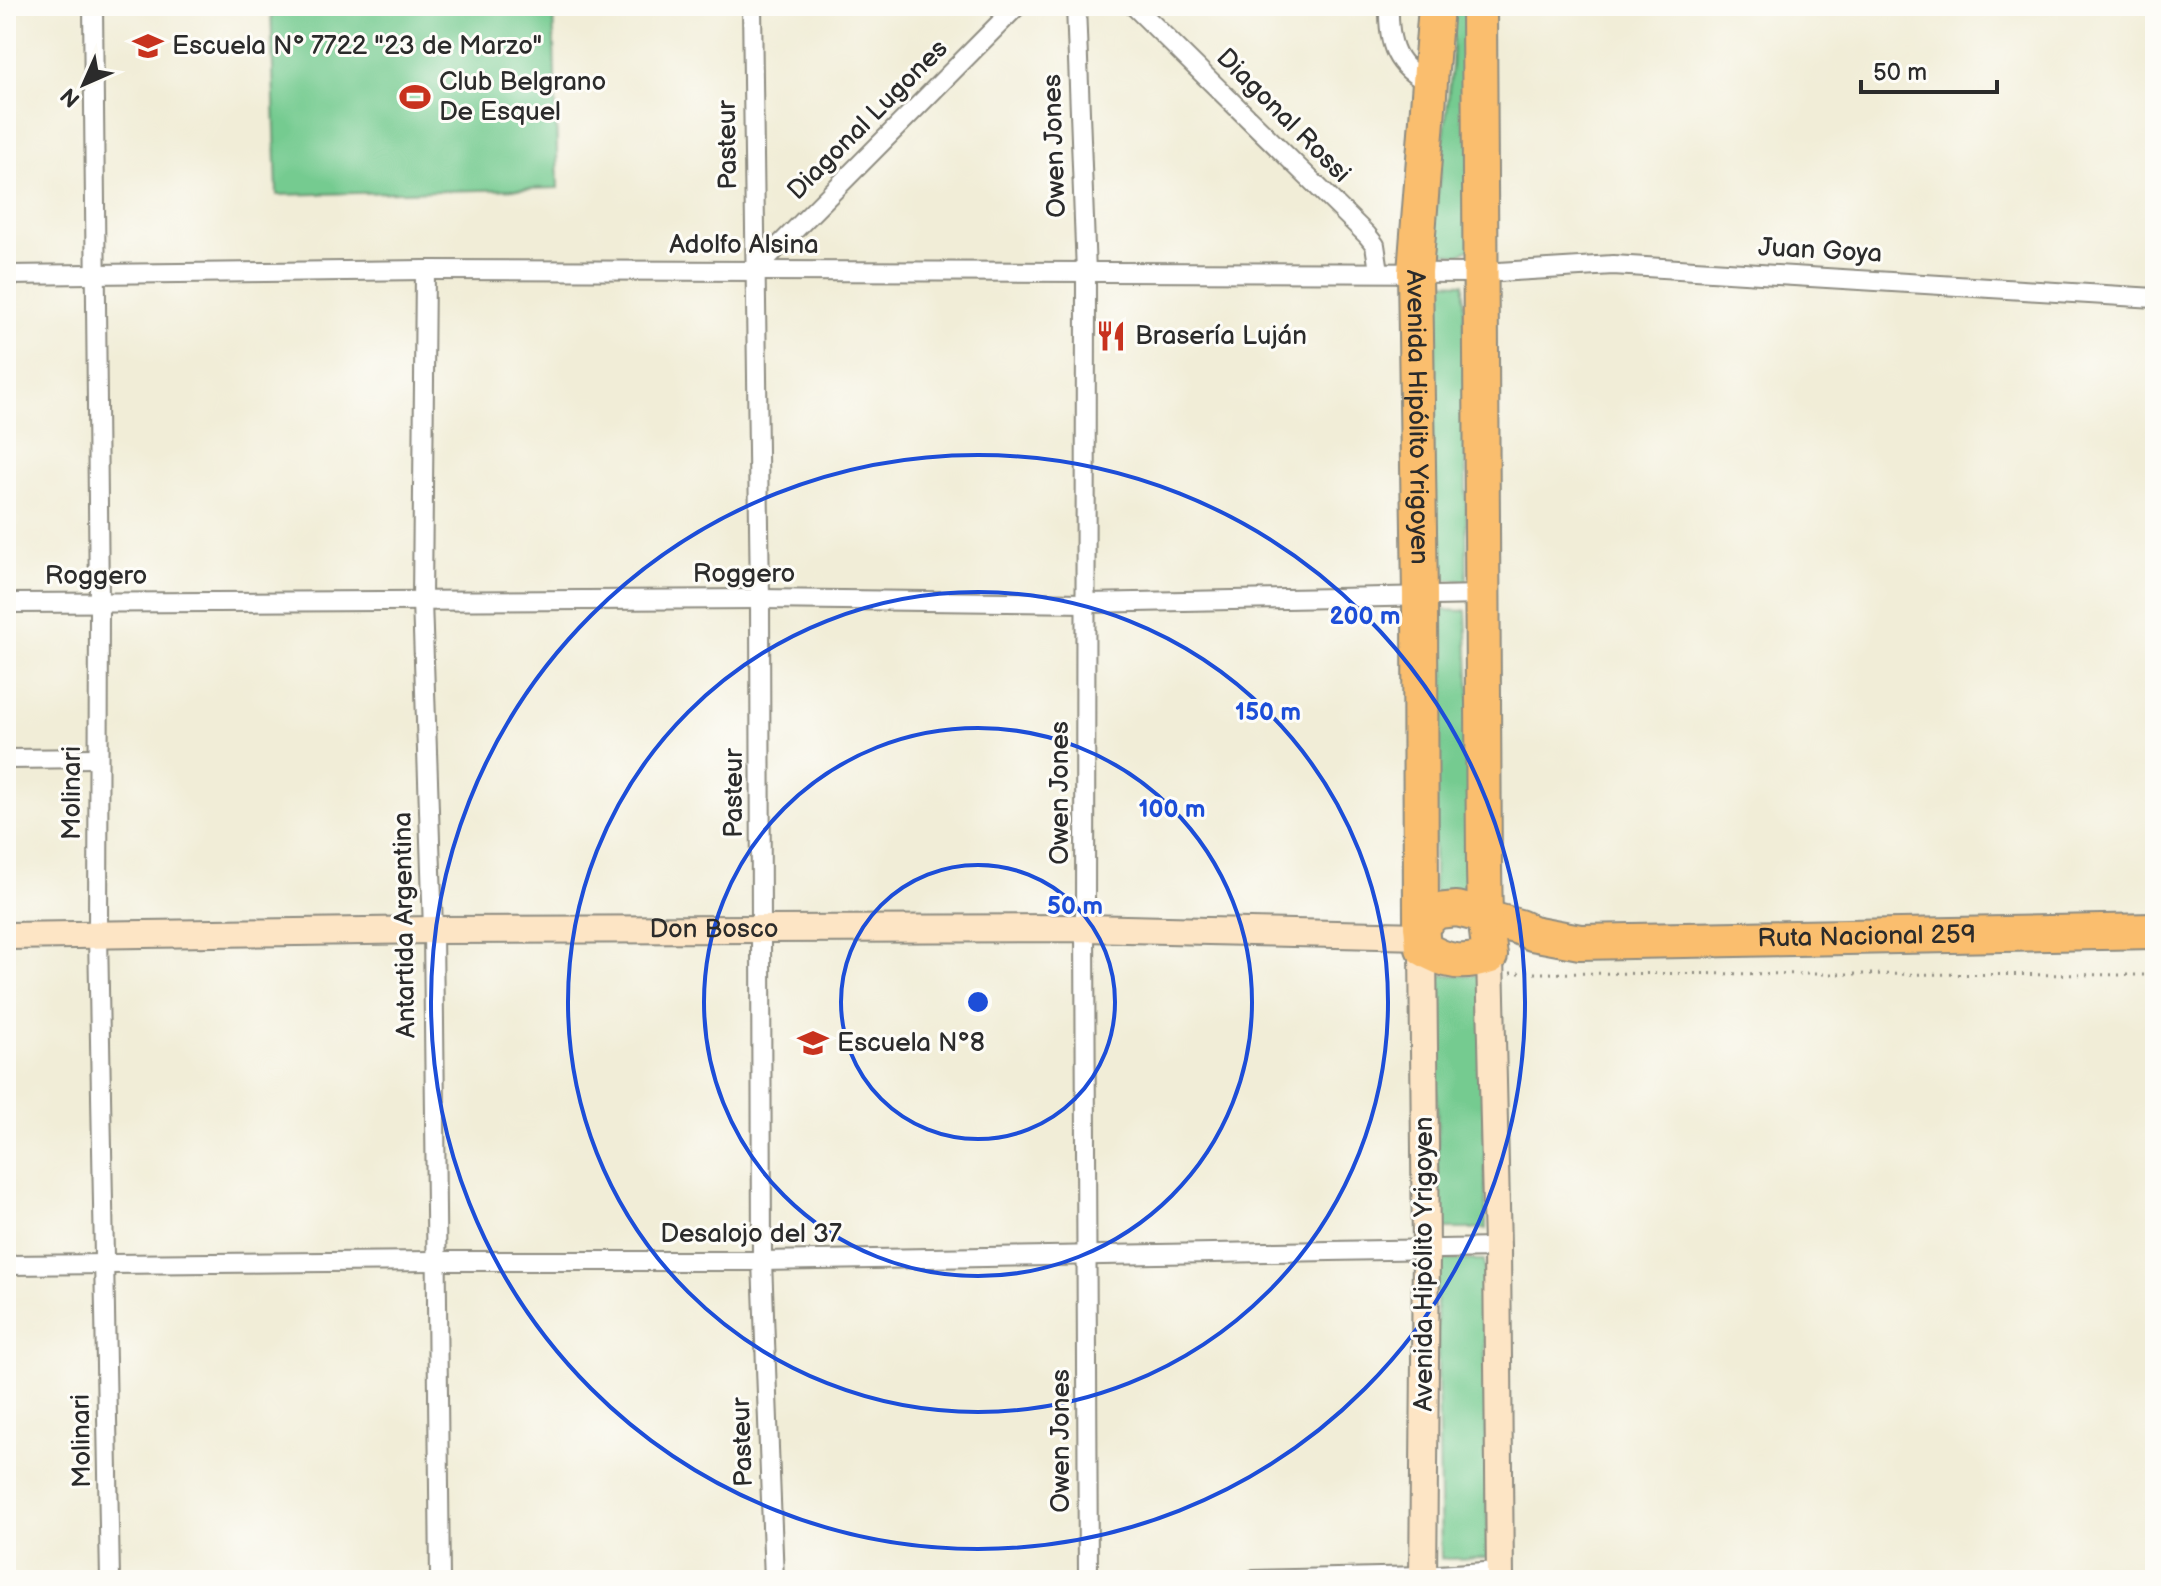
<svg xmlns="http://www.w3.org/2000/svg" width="2161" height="1586" viewBox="0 0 2161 1586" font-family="'Balsamiq Sans',sans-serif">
<rect width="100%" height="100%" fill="#fdfcf7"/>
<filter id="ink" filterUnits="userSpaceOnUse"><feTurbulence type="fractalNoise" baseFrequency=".0125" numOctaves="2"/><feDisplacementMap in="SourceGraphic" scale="16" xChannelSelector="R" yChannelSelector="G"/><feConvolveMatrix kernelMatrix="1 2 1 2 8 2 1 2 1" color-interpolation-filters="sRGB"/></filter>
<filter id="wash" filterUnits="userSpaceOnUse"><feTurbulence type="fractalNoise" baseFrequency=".006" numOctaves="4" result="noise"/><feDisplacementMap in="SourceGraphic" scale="32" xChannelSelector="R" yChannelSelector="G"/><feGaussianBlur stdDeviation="1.8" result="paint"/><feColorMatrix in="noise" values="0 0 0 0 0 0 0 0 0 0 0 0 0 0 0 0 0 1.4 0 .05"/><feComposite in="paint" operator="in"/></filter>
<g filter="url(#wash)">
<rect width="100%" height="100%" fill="#f1edd7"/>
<g fill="#75cb90" stroke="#507b5e" stroke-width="2">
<polygon points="271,6 553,6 558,188 277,195"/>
<polygon points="1454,6 1470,6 1472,247 1459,255 1439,252 1432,242 1452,65"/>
<polygon points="1439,282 1464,283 1467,581 1440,580 1433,568 1430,292"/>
<polygon points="1442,610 1466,611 1479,896 1440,901 1434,891 1433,617"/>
<polygon points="1435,975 1482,975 1486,1229 1439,1229"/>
<polygon points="1436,1260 1484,1260 1488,1558 1441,1559"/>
</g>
</g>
<g filter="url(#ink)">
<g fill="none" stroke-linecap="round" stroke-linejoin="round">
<g stroke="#8e8c81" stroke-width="22">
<g id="street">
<polyline points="93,6 99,602 98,934 110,1580"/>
<polyline points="752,6 760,599 762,1261 774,1580"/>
<polyline points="1076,6 1086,273 1085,928 1088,1580"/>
<polyline points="1134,6 1367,235 1375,245 1379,271"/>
<path d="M1389 6C1388 44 1395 67 1431 84"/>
<polyline points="425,270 422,601 433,930 440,1580"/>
<polyline points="755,270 1017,6"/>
<polyline points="6,275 425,270 1482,273 1613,265 2155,298"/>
<polyline points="6,603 760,599 1087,603 1483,595"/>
<polyline points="6,759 97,758"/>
<polyline points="6,1265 435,1261 762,1261 1497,1248"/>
<polyline points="1254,1580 1423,1576 1500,1571"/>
</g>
</g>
<g stroke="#8e8c81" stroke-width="30">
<g id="secondary">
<path id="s1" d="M6 936 433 930 1085 928 1422 936"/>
<polyline points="1423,948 1426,1250 1423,1580"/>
<polyline points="1490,956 1497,1248 1500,1580"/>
</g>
</g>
<g stroke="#8e8c81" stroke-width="38">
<g id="highway">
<path id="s2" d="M1436 6 1415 272 1420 595 1421 925 1423 948C1447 963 1463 965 1490 956L1485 916 1484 868 1479 6"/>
<path id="s3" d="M1486 918 1519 927 1532 933 1580 942 2155 931"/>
<polyline points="1421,925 1437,911 1457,909 1485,916"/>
</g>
</g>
<polyline stroke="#8e8c81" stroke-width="3" stroke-dasharray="2 6" stroke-linecap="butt" points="1510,973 2155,975"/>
<use href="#street" stroke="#fff" stroke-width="18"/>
<use href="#secondary" stroke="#fde5c5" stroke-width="26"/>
<use href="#highway" stroke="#fabe6e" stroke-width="34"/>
</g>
</g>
<g fill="none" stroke="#1d4ed8" stroke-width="4">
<circle cx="978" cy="1002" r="137"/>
<circle cx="978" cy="1002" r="274"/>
<circle cx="978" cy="1002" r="410"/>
<circle cx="978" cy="1002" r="547"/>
</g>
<defs>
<g id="school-bare" transform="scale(2.4)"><path d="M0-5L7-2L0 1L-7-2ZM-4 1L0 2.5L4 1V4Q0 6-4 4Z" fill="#c8321e" stroke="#fdfcf7" stroke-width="2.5" paint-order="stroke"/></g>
<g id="stadium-bare" transform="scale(2.4)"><path d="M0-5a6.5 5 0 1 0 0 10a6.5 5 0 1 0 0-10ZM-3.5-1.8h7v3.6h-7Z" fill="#c8321e" stroke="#fdfcf7" stroke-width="2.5" paint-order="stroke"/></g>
<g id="restaurant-bare" transform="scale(2.4)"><path d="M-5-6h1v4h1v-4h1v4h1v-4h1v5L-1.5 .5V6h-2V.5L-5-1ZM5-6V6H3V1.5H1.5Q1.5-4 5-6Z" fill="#c8321e" stroke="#fdfcf7" stroke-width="2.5" paint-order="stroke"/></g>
</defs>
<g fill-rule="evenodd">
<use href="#school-bare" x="148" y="46"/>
<use href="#stadium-bare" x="415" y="97"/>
<use href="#restaurant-bare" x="1111" y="336"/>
<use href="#school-bare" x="813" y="1043"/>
</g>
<g text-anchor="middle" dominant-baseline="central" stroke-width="6" stroke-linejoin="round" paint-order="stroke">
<g font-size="26" fill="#2b2b2b" stroke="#fdfcf7" text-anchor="start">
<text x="172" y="46">Escuela N° 7722 "23 de Marzo"</text>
<text x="439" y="82">Club Belgrano<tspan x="439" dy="30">De Esquel</tspan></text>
<text x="1135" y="336">Brasería Luján</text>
<text x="837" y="1043">Escuela N°8</text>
</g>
<g font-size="26" fill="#2b2b2b" stroke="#fdfcf7">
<text transform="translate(1283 116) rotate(45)">Diagonal Rossi</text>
<text transform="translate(868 120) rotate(-45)">Diagonal Lugones</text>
<text transform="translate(728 145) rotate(-91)">Pasteur</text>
<text transform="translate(1055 146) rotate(-92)">Owen Jones</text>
<text x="744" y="245">Adolfo Alsina</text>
<text transform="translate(1820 251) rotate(3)">Juan Goya</text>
<text stroke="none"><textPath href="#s2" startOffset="412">Avenida Hipólito Yrigoyen</textPath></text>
<text x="744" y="574">Roggero</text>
<text x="96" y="576">Roggero</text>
<text transform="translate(72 793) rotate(-90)">Molinari</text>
<text transform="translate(734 793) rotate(-90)">Pasteur</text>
<text transform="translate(1060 793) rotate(-90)">Owen Jones</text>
<text transform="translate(405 925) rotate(-91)">Antartida Argentina</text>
<text stroke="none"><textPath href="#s1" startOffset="708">Don Bosco</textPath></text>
<text stroke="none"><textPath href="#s3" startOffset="384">Ruta Nacional 259</textPath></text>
<text x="751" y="1234">Desalojo del 37</text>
<text transform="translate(1424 1264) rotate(-90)">Avenida Hipólito Yrigoyen</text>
<text transform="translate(82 1441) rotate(-91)">Molinari</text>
<text transform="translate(1061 1441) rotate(-90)">Owen Jones</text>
<text transform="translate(743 1442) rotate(-92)">Pasteur</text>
</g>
</g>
<circle cx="978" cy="1002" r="12" fill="#1d4ed8" stroke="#fdfcf7" stroke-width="4"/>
<g font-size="24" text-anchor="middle" font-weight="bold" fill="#1d4ed8" stroke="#fdfcf7" stroke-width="6" stroke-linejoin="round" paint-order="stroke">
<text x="1365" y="624">200 m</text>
<text x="1268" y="720">150 m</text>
<text x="1172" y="817">100 m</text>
<text x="1075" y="914">50 m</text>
</g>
<rect width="2161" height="1586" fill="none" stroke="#fdfcf7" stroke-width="32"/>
<g transform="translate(84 84) rotate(225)" stroke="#fdfcf7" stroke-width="6" paint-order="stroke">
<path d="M0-6L14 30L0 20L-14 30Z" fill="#2b2b2b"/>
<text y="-12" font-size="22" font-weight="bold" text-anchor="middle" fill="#2b2b2b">N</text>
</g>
<path d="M1861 80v12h136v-12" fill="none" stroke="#2b2b2b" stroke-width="4"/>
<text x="1873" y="80" font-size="24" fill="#2b2b2b" stroke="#fdfcf7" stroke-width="6" paint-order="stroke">50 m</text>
</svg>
